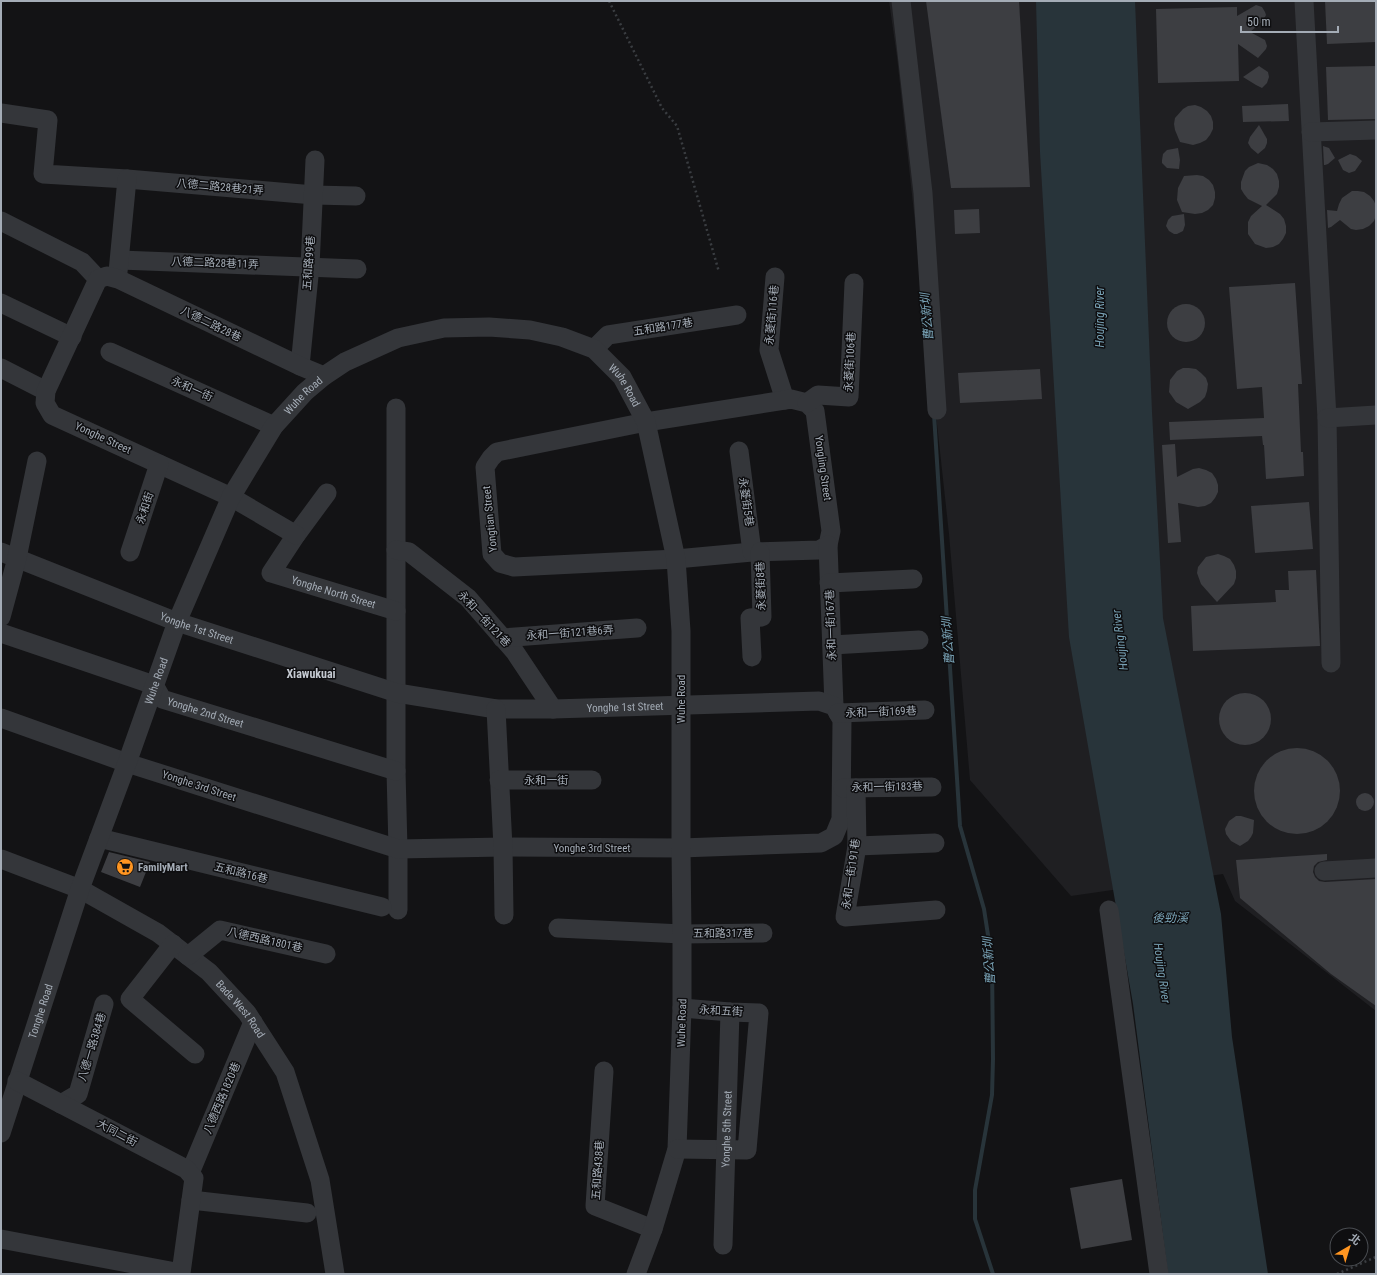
<svg xmlns="http://www.w3.org/2000/svg" width="1377" height="1275" viewBox="0 0 1377 1275" font-family="'Roboto Condensed','Noto Sans TC',sans-serif">
<rect width="100%" height="100%" fill="#131315"/>
<polygon fill="#1f1f22" points="889,1 1376,1 1376,1011 1235,901 1223,874 1071,896 970,780 949,534 897,57"/>
<polygon fill="#28343a" points="1036,1 1135,1 1152,412 1163,618 1221,914 1232,1037 1268,1274 1168,1274 1133,1004 1069,637 1040,152"/>
<g fill="none" stroke-linecap="round" stroke-linejoin="round">
<polyline stroke="#28343a" stroke-width="4" points="934,414 960,826 984,909 992,961 993,1059 992,1095 975,1190 975,1219 993,1274"/>
</g>
<g fill="#3d3e42">
<polygon points="926,1 1019,1 1030,187 951,188"/>
<polygon points="1325,1 1376,1 1376,42 1327,44"/>
<polygon points="1256,5 1262,7 1265,12 1266,15 1263,21 1250,32 1265,40 1267,46 1266,49 1258,58 1238,44 1239,81 1158,83 1156,9 1237,7 1237,16"/>
<polygon points="1259,66 1268,72 1269,77 1267,83 1262,88 1256,85 1243,77"/>
<polygon points="1376,66 1376,119 1328,120 1326,67"/>
<polygon points="1288,104 1289,121 1243,122 1242,106"/>
<polygon points="1195,105 1201,107 1207,111 1211,116 1213,122 1213,129 1210,135 1206,140 1200,143 1193,145 1180,142 1175,130 1174,124 1175,118 1183,109 1188,106"/>
<polygon points="1259,125 1267,139 1267,143 1265,148 1258,154 1251,148 1248,143 1250,137"/>
<polygon points="1323,146 1329,148 1335,158 1328,164 1325,165 1324,165"/>
<polygon points="1178,148 1180,160 1179,169 1167,168 1162,163 1162,160 1163,154 1167,150"/>
<polygon points="1350,154 1356,156 1362,161 1355,171 1349,173 1343,170 1338,160"/>
<polygon points="1258,163 1267,165 1273,169 1277,174 1279,181 1279,187 1277,194 1266,205 1280,214 1284,219 1286,226 1286,233 1283,239 1279,244 1273,247 1266,248 1255,244 1248,234 1248,222 1251,216 1262,206 1248,199 1244,194 1241,189 1241,182 1245,171 1249,167"/>
<polygon points="1197,175 1203,176 1209,180 1213,185 1215,192 1215,198 1213,205 1208,210 1202,213 1195,214 1182,212 1177,200 1178,188 1184,176"/>
<polygon points="1352,191 1358,191 1364,192 1370,196 1374,201 1376,206 1376,215 1374,221 1369,226 1363,229 1356,230 1351,229 1340,220 1331,227 1328,228 1327,210 1337,211 1339,204 1342,198"/>
<polygon points="979,209 980,233 955,234 954,210"/>
<polygon points="1184,214 1185,225 1183,231 1177,234 1174,234 1169,231 1166,226 1168,220 1172,216"/>
<polygon points="1295,283 1302,384 1298,384 1301,452 1303,452 1304,476 1266,479 1264,445 1263,445 1262,436 1170,440 1169,422 1264,418 1262,387 1237,389 1229,287"/>
<circle cx="1186" cy="323" r="19"/>
<polygon points="1183,368 1189,368 1196,369 1201,373 1206,378 1208,384 1207,391 1205,397 1200,402 1188,409 1176,402 1169,392 1170,380 1177,371"/>
<polygon points="1040,369 1042,399 960,403 958,373"/>
<polygon points="1175,444 1177,477 1193,469 1199,468 1206,470 1212,473 1216,479 1218,485 1218,492 1215,498 1211,503 1205,506 1198,507 1178,503 1181,542 1168,543 1162,445"/>
<polygon points="1309,502 1313,549 1255,553 1251,506"/>
<polygon points="1218,554 1224,556 1230,559 1234,565 1236,571 1236,578 1234,584 1217,602 1201,584 1197,573 1198,567 1206,557"/>
<polygon points="1316,570 1320,646 1193,651 1191,606 1276,602 1275,590 1289,590 1288,571"/>
<circle cx="1245" cy="719" r="26"/>
<circle cx="1297" cy="791" r="43"/>
<circle cx="1365" cy="802" r="9"/>
<polygon points="1236,816 1241,816 1254,820 1253,833 1251,837 1248,841 1240,846 1231,841 1226,834 1225,829 1229,821"/>
<polygon points="109,852 150,862 140,887 101,872"/>
<polygon points="1327,854 1327,860 1318,862 1314,866 1313,872 1315,877 1319,881 1325,882 1376,879 1376,1006 1331,974 1240,898 1236,860"/>
<polygon points="1122,1179 1132,1240 1081,1249 1070,1188"/>
</g>
<g fill="none" stroke-linecap="round" stroke-linejoin="round">
<g stroke="#3a3d41" stroke-width="2.5" stroke-dasharray="2 3" stroke-linecap="butt">
<polyline points="609,1 662,108 677,126 719,272"/>
<polyline points="1337,1274 1376,1257"/>
</g>
<g stroke="#34363a" stroke-width="19">
<polyline points="901,1 923,193 937,410"/>
<polyline points="1304,1 1327,418 1331,663"/>
<polyline points="1,113 48,120 43,174 127,179 314,195 356,196"/>
<polyline points="1311,132 1376,130"/>
<polyline points="1,221 82,262 98,279"/>
<polyline points="120,260 357,269"/>
<polyline points="118,272 127,179"/>
<polyline points="775,277 769,350 785,400"/>
<polyline points="1,303 72,337"/>
<polyline points="594,349 608,335 737,315"/>
<polyline points="110,352 274,426"/>
<polyline points="300,366 310,266 315,160"/>
<polyline points="1,368 46,391"/>
<polygon points="791,399 807,403 815,411 831,531 828,545 819,550 752,552 676,559 514,567 500,563 492,554 485,467 491,458 497,452 646,422"/>
<polyline points="807,403 818,395 849,397 854,283"/>
<polyline points="396,408 396,771 398,849 398,910"/>
<polyline points="1327,418 1376,415"/>
<polyline points="739,451 752,552"/>
<path id="s1" d="M327 493 296 535 271 573 396 611"/>
<polyline points="296,535 231,497 52,415 45,403 46,391 98,279 107,276 118,279 300,366 324,376"/>
<polyline points="828,545 834,706"/>
<polyline points="396,550 409,552 468,598 515,652 553,709"/>
<path id="s2" d="M1 552 177 622 397 693 496 709H553L819 701 834 706 842 720 841 819 834 836 821 843 681 848 503 847 398 849 127 763 1 718"/>
<polyline points="130,552 159,464"/>
<polyline points="829,583 913,579"/>
<polyline points="1,617 17,558 37,461"/>
<path id="s3" d="M1 633 154 685 162 699 396 771"/>
<polyline points="502,638 637,628"/>
<polyline points="832,645 919,640"/>
<polyline points="752,657 750,618 762,617 760,552"/>
<polyline points="496,709 503,847 504,915"/>
<polyline points="838,713 925,710"/>
<polyline points="499,780 592,780"/>
<polyline points="843,788 932,787"/>
<polyline points="856,788 857,846 845,917 936,910"/>
<polyline points="99,838 382,907"/>
<polyline points="857,846 935,843"/>
<path id="s4" d="M1 859 80 889 158 933 209 972 247 1013 285 1072 320 1180 335 1274"/>
<polyline points="1324,871 1376,868"/>
<polyline points="1109,910 1159,1274"/>
<polyline points="558,928 682,934 763,933"/>
<polyline points="173,944 130,999 195,1054"/>
<polyline points="188,956 220,930 326,954"/>
<polyline points="604,1071 595,1206 653,1229"/>
<polyline points="61,1104 78,1094 104,1004"/>
<path id="s5" d="M1 1133 80 889 127 763 177 622 231 497 274 426 305 392 324 376 345 362 398 338 444 328 489 327 530 330 562 337 594 349 622 377 646 422 676 559 681 631V848L682 934V1008L677 1149 653 1229 636 1274"/>
<polyline points="677,1149 747,1150 759,1013 730,1012 682,1008"/>
<polyline points="190,1173 253,1022"/>
<polyline points="191,1200 307,1213"/>
<polyline points="1,1239 181,1273 194,1178 186,1169 17,1081"/>
<path id="s6" d="M723 1245 730 1012"/>
</g>
</g>
<defs>
<g id="supermarket-disc" transform="scale(0.9)"><circle r="9.5" fill="#ff9521" stroke="#0e0e10"/><path d="M-6-5.5h2.5l.6 2H6L4.5 2H-2.5L-4.4-4H-6ZM-1.5 3.2a1.3 1.3 0 1 0 .1 0ZM3 3.2a1.3 1.3 0 1 0 .1 0Z" fill="#111"/></g>
</defs>
<g fill-rule="evenodd">
<use href="#supermarket-disc" x="125" y="867"/>
</g>
<g text-anchor="middle" dominant-baseline="central" stroke-width="3" stroke-linejoin="round" paint-order="stroke">
<g font-size="11" fill="#a4acb6" stroke="#0e0e10">
<text transform="translate(220 187) rotate(5)">八德二路28巷21弄</text>
<text transform="translate(215 263) rotate(2)">八德二路28巷11弄</text>
<text transform="translate(309 263) rotate(-86)">五和路99巷</text>
<text transform="translate(772 315) rotate(-85)">永菱街116巷</text>
<text transform="translate(211 324) rotate(26)">八德二路28巷</text>
<text transform="translate(663 327) rotate(-9)">五和路177巷</text>
<text transform="translate(850 362) rotate(-87)">永菱街106巷</text>
<text stroke="none"><textPath href="#s5" startOffset="1162">Wuhe Road</textPath></text>
<text transform="translate(192 389) rotate(24)">永和一街</text>
<text stroke="none"><textPath href="#s5" startOffset="802">Wuhe Road</textPath></text>
<text transform="translate(103 438) rotate(25)">Yonghe Street</text>
<text transform="translate(823 468) rotate(82)">Yongling Street</text>
<text transform="translate(746 502) rotate(82)">永菱街5巷</text>
<text transform="translate(145 508) rotate(-72)">永和街</text>
<text transform="translate(490 519) rotate(-96)">Yongtian Street</text>
<text transform="translate(761 586) rotate(-92)">永菱街8巷</text>
<text stroke="none"><textPath href="#s1" startOffset="163">Yonghe North Street</textPath></text>
<text transform="translate(484 619) rotate(47)">永和一街121巷</text>
<text transform="translate(831 625) rotate(-92)">永和一街167巷</text>
<text stroke="none"><textPath href="#s2" startOffset="210">Yonghe 1st Street</textPath></text>
<text transform="translate(570 633) rotate(-4)">永和一街121巷6弄</text>
<text stroke="none"><textPath href="#s5" startOffset="478">Wuhe Road</textPath></text>
<text transform="translate(681 699) rotate(-90)">Wuhe Road</text>
<text stroke="none"><textPath href="#s2" startOffset="650">Yonghe 1st Street</textPath></text>
<text stroke="none"><textPath href="#s3" startOffset="223">Yonghe 2nd Street</textPath></text>
<text transform="translate(881 712) rotate(-2)">永和一街169巷</text>
<text x="546" y="780">永和一街</text>
<text transform="translate(199 786) rotate(18)">Yonghe 3rd Street</text>
<text transform="translate(887 787) rotate(-1)">永和一街183巷</text>
<text x="592" y="848">Yonghe 3rd Street</text>
<text transform="translate(241 873) rotate(14)">五和路16巷</text>
<text transform="translate(851 874) rotate(-82)">永和一街191巷</text>
<text x="723" y="933">五和路317巷</text>
<text transform="translate(265 940) rotate(13)">八德西路1801巷</text>
<text stroke="none"><textPath href="#s4" startOffset="287">Bade West Road</textPath></text>
<text stroke="none"><textPath href="#s5" startOffset="128">Tonghe Road</textPath></text>
<text transform="translate(721 1011) rotate(3)">永和五街</text>
<text transform="translate(682 1023) rotate(-88)">Wuhe Road</text>
<text transform="translate(92 1047) rotate(-73)">八德一路384巷</text>
<text transform="translate(222 1098) rotate(-67)">八德西路1820巷</text>
<text stroke="none"><textPath href="#s6" startOffset="116">Yonghe 5th Street</textPath></text>
<text transform="translate(117 1133) rotate(28)">大同二街</text>
<text transform="translate(598 1170) rotate(-86)">五和路438巷</text>
</g>
<g font-size="11" font-weight="bold" fill="#a4acb6" stroke="#0e0e10" text-anchor="start">
<text x="138" y="867">FamilyMart</text>
</g>
<g font-size="12" font-style="italic" fill="#78a1b4" stroke="#0e0e10">
<text transform="translate(927 317) rotate(-95)">曹公新圳</text>
<text transform="translate(1100 317) rotate(-90)">Houjing River</text>
<text transform="translate(1120 640) rotate(-97)">Houjing River</text>
<text transform="translate(948 641) rotate(-94)">曹公新圳</text>
<text x="1170" y="918">後勁溪</text>
<text transform="translate(989 961) rotate(-94)">曹公新圳</text>
<text transform="translate(1162 973) rotate(82)">Houjing River</text>
</g>
<g font-size="12" font-weight="bold" fill="#c5cad2" stroke="#0e0e10">
<text x="311" y="674">Xiawukuai</text>
</g>
</g>
<rect width="1377" height="1275" fill="none" stroke="#a4acb6" stroke-width="4"/>
<g transform="translate(1349 1247) rotate(38)"><circle r="19" fill="#0e0e10" stroke="#4a4d52"/>
<path d="M0-3L7 15L0 10L-7 15Z" fill="#ff9521"/>
<text y="-6" font-size="11" font-weight="bold" text-anchor="middle" fill="#a4acb6">北</text>
</g>
<path d="M1241 26v6h97v-6" fill="none" stroke="#a4acb6" stroke-width="2"/>
<text x="1247" y="26" font-size="12" fill="#a4acb6" stroke="#0e0e10" stroke-width="3" paint-order="stroke">50 m</text>
</svg>
